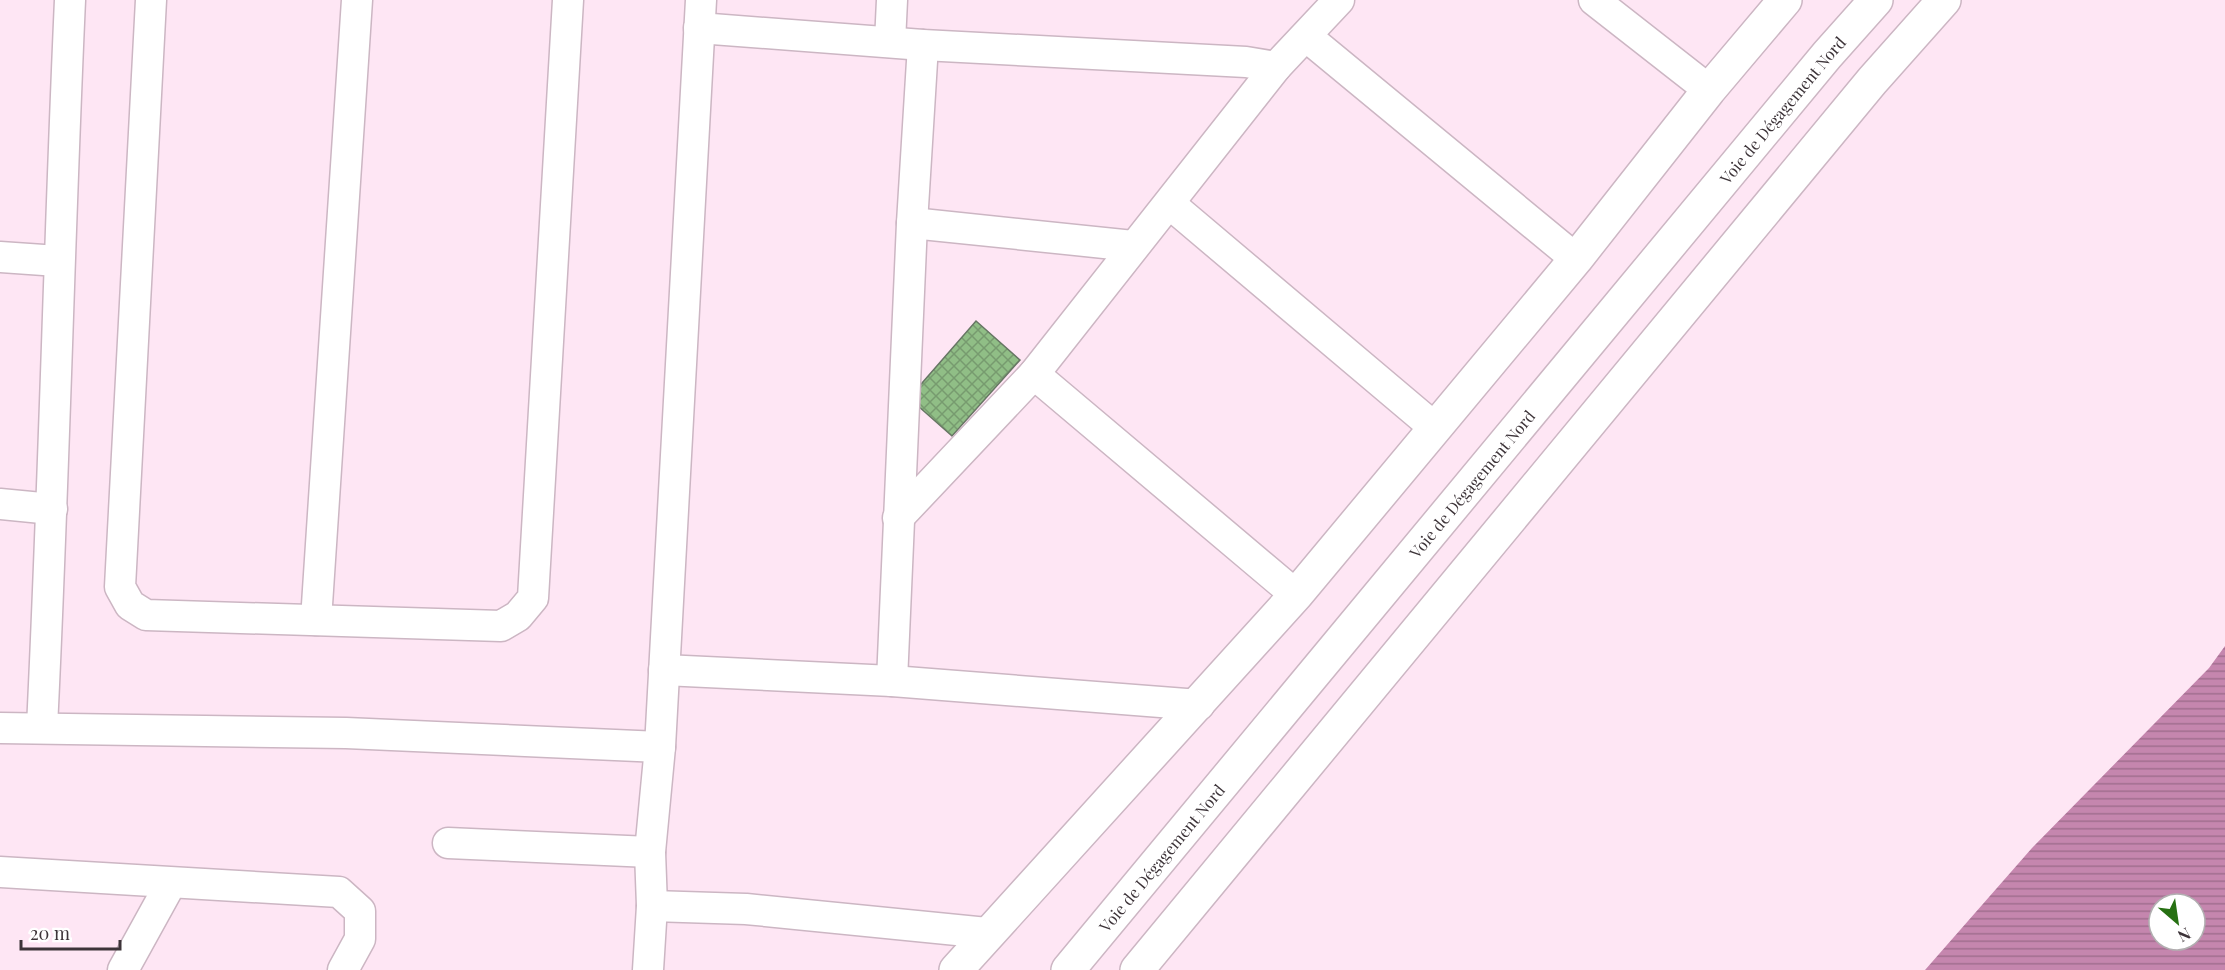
<svg xmlns="http://www.w3.org/2000/svg" width="2225" height="970" viewBox="0 0 2225 970" font-family="'Playfair Display',serif">
<defs>
<pattern id="water-rules" width="6" height="5" patternUnits="userSpaceOnUse" patternTransform="scale(1.5)"><rect width="6" height="5" fill="#c586ae"/><path d="M0 2.5h6" fill="none" stroke="#a16e8f"/></pattern>
<pattern id="building-cross-hatch" width="8" height="8" patternUnits="userSpaceOnUse" patternTransform="scale(1.5)"><rect width="8" height="8" fill="#90be86"/><path d="M0 0l8 8M0 8l8-8" fill="none" stroke="#779b6f"/></pattern>
</defs>
<rect width="100%" height="100%" fill="#fee6f4"/>
<path fill="url(#water-rules)" fill-rule="evenodd" d="M2225 646V970H1925L2032 848 2209 668ZM2159 904H2195V940H2159Z"/>
<polygon fill="url(#building-cross-hatch)" stroke="#677664" stroke-width="1.5" points="976,321 1020,360 952,436 909,398"/>
<g fill="none" stroke-linecap="round" stroke-linejoin="round">
<g stroke="#ccb6c3" stroke-width="33">
<g id="street">
<polyline points="151,0 120,587 130,605 146,615 501,626 518,616 533,598 568,0"/>
<polyline points="1594,0 1709,90"/>
<polyline points="699,28 923,45 1246,62 1276,67"/>
<polyline points="1307,37 1576,259"/>
<polyline points="890,42 892,0"/>
<polyline points="1170,204 1435,428"/>
<polyline points="912,223 1133,246"/>
<polyline points="0,257 58,261"/>
<polyline points="1034,374 1296,595"/>
<polyline points="0,504 52,509"/>
<polyline points="898,518 1034,374 1276,67 1339,0"/>
<polyline points="316,620 357,0"/>
<polyline points="664,670 892,681 1199,705"/>
<polyline points="892,681 912,223 923,45"/>
<path d="M42 727C54 485 59 242 70 0"/>
<polyline points="0,728 346,733 660,747"/>
<polyline points="448,843 650,852"/>
<polyline points="0,872 339,892 360,911 360,939 343,970"/>
<polyline points="652,906 746,909 987,933"/>
<polyline points="123,970 171,883"/>
<polyline points="648,970 652,906 650,852 660,747 701,0"/>
</g>
</g>
<g stroke="#ccb6c3" stroke-width="36">
<polyline id="secondary" points="956,970 1296,595 1576,259 1709,90 1785,0"/>
</g>
<g stroke="#ccb6c3" stroke-width="36">
<g id="highway">
<path id="s1" d="M1068 970 1827 55 1876 0"/>
<polyline points="1137,970 1872,81 1944,0"/>
</g>
</g>
<use href="#street" stroke="#fff" stroke-width="30"/>
<use href="#secondary" stroke="#fff" stroke-width="33"/>
<use href="#highway" stroke="#fff" stroke-width="33"/>
</g>
<g text-anchor="middle" dominant-baseline="central" stroke-width="6" stroke-linejoin="round" paint-order="stroke">
<g font-size="16" fill="#3d3439" stroke="#fff">
<text stroke="none"><textPath href="#s1" startOffset="1118">Voie de Dégagement Nord</textPath></text>
<text stroke="none"><textPath href="#s1" startOffset="632">Voie de Dégagement Nord</textPath></text>
<text stroke="none"><textPath href="#s1" startOffset="146">Voie de Dégagement Nord</textPath></text>
</g>
</g>
<g transform="translate(2177 922) rotate(151)"><circle r="28" fill="#ffffff" stroke="#b1aeb0" stroke-width="1.5"/>
<path d="M0-4.5L10 22L0 15L-10 22Z" fill="#267012"/>
<text y="-9" font-size="16" font-weight="bold" text-anchor="middle" fill="#3d3439">N</text>
</g>
<path d="M21 940v9h99v-9" fill="none" stroke="#3d3439" stroke-width="3"/>
<text x="30" y="940" font-size="18" fill="#3d3439" stroke="#ffffff" stroke-width="4.5" paint-order="stroke">20 m</text>
</svg>
